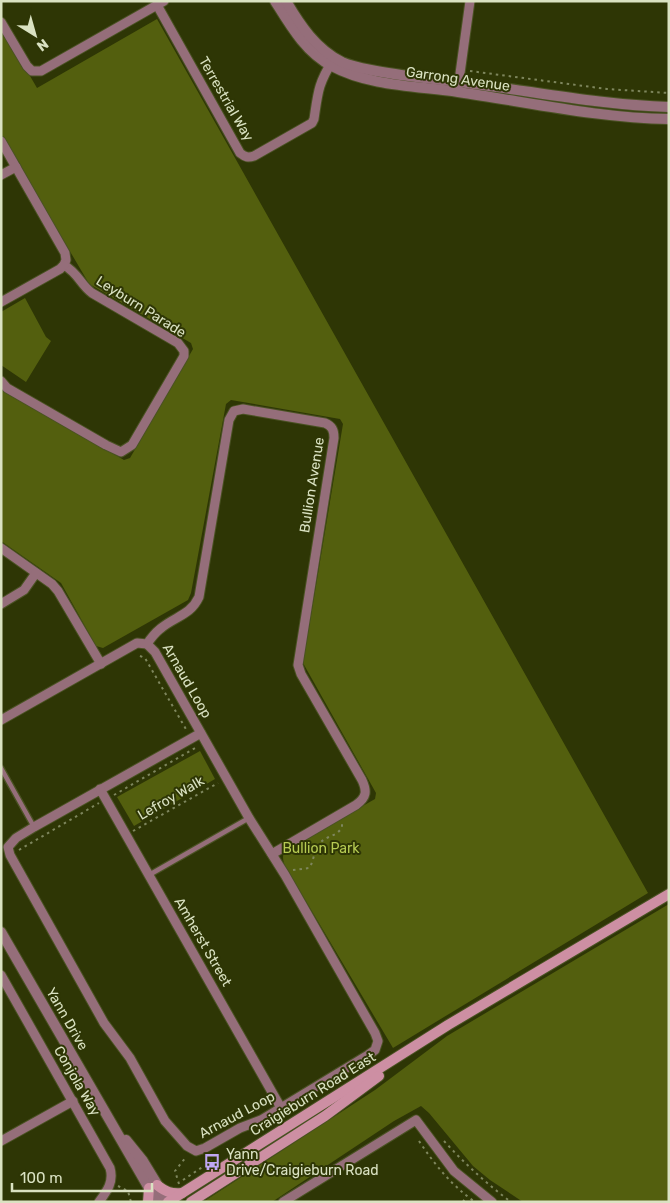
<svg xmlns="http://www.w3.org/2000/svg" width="670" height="1203" viewBox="0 0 670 1203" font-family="Rubik,sans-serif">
<rect width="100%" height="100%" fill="#2e3605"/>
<g fill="#535f0e">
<path d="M157 19 648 893 393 1048 294 881C288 871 279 861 285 850L375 799 376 793 303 663 343 424 340 419 231 400 226 404 191 593 188 600 103 648 96 646 61 583 1 541V388L124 460 130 458 193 349 191 343 91 285 88 282 1 134V26L37 88Z"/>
<polygon points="25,298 46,337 51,341 26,382 1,365 1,312"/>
<polygon points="200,751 215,779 134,826 117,797"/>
<polygon points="669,904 669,1202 523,1202 490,1180 473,1166 429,1113 421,1106 394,1121 272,1202 203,1202 375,1090 447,1036"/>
</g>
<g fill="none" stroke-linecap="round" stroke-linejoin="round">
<g stroke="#4a5223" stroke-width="7">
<g id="service">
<polyline points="1,768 34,827"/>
<polyline points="149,875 249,818"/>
</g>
</g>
<g stroke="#4a5223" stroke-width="11">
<g id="minor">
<path d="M157 5 240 153C245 157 248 158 254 156L312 123 314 119C318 92 318 84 333 60"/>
<polyline points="1,22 27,66 32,71 41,71 164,1"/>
<polyline points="458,88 470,1"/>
<path d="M1 141 65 253 66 260 64 265C79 274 80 284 92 293L178 343 184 351V356L132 445 121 452 106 445 7 388 1 381"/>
<polyline points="1,175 16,167"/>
<polyline points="1,302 60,269 64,265"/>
<polyline points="1,548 52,584 58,591 101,664"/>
<polyline points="1,604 24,590 36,573"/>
<polyline points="147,644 155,652 249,818 285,875 375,1033 378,1041 375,1050 368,1055 261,1120 240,1128 205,1148 196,1151 187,1146 165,1121 130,1058 104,1023 10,855 8,847 16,838 34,827 201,733"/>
<path d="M1 720 137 643 147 644C151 638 155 633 160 629 175 616 190 616 199 597L229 420 234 411 243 409 325 423C332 426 334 430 334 438L298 665 301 674 362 780C367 791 367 797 356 805L272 854"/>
<polyline points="100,789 281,1108"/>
<path d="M1 975 110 1168C114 1182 107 1191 99 1202"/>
<polyline points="1,1141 73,1101"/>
<polyline points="283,1202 416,1120 454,1171 492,1202"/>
</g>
</g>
<g stroke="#4a5223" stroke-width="12">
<g id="tertiary">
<path d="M275 1C290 25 306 53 332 66 369 86 417 86 458 92 528 102 598 118 669 119"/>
<path d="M286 1C300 25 316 49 342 62 351 66 361 68 371 70 400 76 429 78 458 82 528 90 597 105 669 107"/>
<polyline points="1,932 157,1202"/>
<polyline points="126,1140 143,1161 168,1202"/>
</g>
</g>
<g stroke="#4a5223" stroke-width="12">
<g id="secondary">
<path d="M157 1185C166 1192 171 1194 182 1193"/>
<polyline points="148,1202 149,1188"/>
<polyline points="168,1202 448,1025 669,894"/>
<polyline points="191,1202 325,1116 379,1076"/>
</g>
</g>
<g stroke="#7e865d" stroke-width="2" stroke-dasharray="2.5 4" stroke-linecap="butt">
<polyline points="470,71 607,89 669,93"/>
<polyline points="140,656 145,658 187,731"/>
<polyline points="114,795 197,747 196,746"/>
<polyline points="133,831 218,783"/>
<polyline points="19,850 99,803"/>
<path d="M293 870 309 868C315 860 313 850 320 843 327 835 337 837 342 827V824"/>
<path d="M419 1141C435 1165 451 1185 475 1202"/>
<path d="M444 1141C465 1164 487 1184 511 1202"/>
<polyline points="183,1180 219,1156"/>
<polyline points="179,1184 175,1171 186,1157"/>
<polyline points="118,1186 128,1191 131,1202"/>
<polyline points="463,1202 466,1196"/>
</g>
<use href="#service" stroke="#956e7a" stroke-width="4.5"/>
<use href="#minor" stroke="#956e7a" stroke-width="9"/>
<use href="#tertiary" stroke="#956e7a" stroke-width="10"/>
<use href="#secondary" stroke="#cd8fa3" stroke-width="10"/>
</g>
<defs>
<g id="bus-bare" transform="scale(1.35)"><path d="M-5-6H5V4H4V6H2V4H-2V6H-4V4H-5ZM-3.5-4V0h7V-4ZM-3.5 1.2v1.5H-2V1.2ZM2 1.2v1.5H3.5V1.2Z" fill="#c0a8f4" stroke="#2e3605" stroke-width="2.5" paint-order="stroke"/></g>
</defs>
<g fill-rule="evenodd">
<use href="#bus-bare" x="212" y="1162"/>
</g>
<g text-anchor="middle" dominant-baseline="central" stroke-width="4" stroke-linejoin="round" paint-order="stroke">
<g font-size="14" fill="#dae2c2" stroke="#2e3605">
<text transform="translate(458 79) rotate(8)">Garrong Avenue</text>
<text transform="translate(226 99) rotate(60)">Terrestrial Way</text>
<text transform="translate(141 307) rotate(32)">Leyburn Parade</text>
<text transform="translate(312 485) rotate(-81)">Bullion Avenue</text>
<text transform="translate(187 681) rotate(60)">Arnaud Loop</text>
<text transform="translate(171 798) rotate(-30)">Lefroy Walk</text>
<text transform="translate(203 942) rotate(60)">Amherst Street</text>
<text transform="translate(67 1019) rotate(60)">Yann Drive</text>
<text transform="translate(77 1081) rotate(60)">Conjola Way</text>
<text transform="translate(313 1094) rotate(-32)">Craigieburn Road East</text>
<text transform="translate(237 1115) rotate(-28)">Arnaud Loop</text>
</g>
<g font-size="14" fill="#b6cb53" stroke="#2e3605">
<text x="321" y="848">Bullion Park</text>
</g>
<g font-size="14" fill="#dae2c2" stroke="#2e3605" text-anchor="start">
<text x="226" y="1154">Yann<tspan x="226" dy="16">Drive/Craigieburn Road</tspan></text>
</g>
</g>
<rect width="670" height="1203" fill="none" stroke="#dae2c2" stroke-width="5"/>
<g transform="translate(35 35) rotate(143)" stroke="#2e3605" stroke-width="4" paint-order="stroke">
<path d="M0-4L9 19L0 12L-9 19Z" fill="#dae2c2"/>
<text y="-8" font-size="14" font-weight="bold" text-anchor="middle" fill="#dae2c2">N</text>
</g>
<path d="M12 1183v8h140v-8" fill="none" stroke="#dae2c2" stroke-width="2.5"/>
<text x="20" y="1183" font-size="15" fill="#dae2c2" stroke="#2e3605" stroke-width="4" paint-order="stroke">100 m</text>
</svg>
